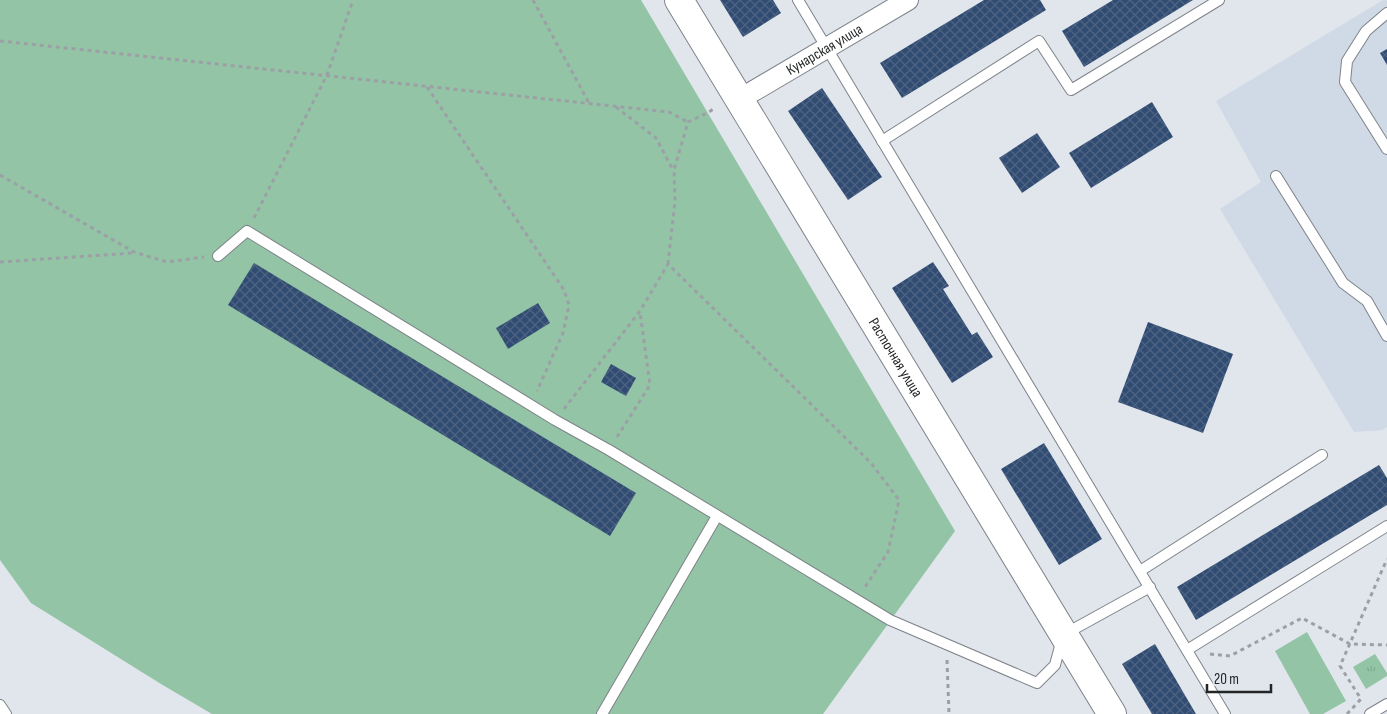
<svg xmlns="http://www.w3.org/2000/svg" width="1387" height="714" viewBox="0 0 1387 714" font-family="'Sofia Sans Condensed',sans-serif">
<defs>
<pattern id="grass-tufts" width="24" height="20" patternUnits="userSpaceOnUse" patternTransform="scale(1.25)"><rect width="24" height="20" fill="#93c4a6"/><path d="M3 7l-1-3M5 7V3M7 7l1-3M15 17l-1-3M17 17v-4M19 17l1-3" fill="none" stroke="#7ea88f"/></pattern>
<pattern id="building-cross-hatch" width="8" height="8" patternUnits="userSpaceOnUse" patternTransform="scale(1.25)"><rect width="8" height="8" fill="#314c72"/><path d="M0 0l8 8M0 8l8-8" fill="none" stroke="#4d6381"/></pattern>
</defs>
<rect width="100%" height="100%" fill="#e1e6ed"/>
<polygon fill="#d0d9e6" points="1383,0 1387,0 1387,427 1382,430 1354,432 1220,209 1261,182 1216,101"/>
<polygon fill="url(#grass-tufts)" points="1375,654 1387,673 1387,676 1366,689 1353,667"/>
<g fill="#93c4a6">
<polygon points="0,0 641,0 955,531 823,714 212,714 161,684 31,603 0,560"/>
<polygon points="1307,632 1346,701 1323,714 1310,714 1275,651"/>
</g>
<g fill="url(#building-cross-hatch)">
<polygon points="720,0 773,0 781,13 743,37"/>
<polygon points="984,0 1040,0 1046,10 902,98 880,63"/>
<polygon points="1113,0 1193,0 1084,67 1062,31"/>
<polygon points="1387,49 1387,65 1380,53"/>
<polygon points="822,88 882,177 848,200 788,111"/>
<polygon points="1152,102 1173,137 1091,188 1069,153"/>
<polygon points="1037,133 1060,167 1022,193 999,158"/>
<polygon points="933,262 949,286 943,289 972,335 977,332 993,357 952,383 892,288"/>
<polygon points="254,263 636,493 610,536 228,305"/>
<polygon points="538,303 550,323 508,349 496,328"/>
<polygon points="1148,322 1233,354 1203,433 1118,402"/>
<polygon points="611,364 636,378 626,396 601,382"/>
<polygon points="1044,443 1102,539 1059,565 1001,469"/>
<polygon points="1379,465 1387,478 1387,505 1196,620 1177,587"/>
<polygon points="1155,644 1196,714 1152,714 1122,664"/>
</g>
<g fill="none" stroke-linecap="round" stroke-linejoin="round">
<g stroke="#7e8389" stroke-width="12">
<g id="service">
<polyline points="798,0 1225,714"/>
<polyline points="1387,13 1366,31 1347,61 1345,82 1387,149"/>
<polyline points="882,141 1039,41 1071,90 1219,0"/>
<polyline points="1276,176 1343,283 1367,301 1387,336"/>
<polyline points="218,256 247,231 555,420 609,450 890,620 1037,683 1055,665 1063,635 1150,587"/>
<polyline points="1140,571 1322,455"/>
<polyline points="1187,650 1387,526"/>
<polyline points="0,705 6,714"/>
<polyline points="602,714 717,516"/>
<polyline points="1370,714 1387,704"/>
</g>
</g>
<g stroke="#7e8389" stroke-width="22">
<g id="minor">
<path id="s1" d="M740 99 908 0"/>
</g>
</g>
<g stroke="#7e8389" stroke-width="30">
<g id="secondary">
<path id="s2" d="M679 0 1112 714"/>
</g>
</g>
<g stroke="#9ca0a6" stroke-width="3" stroke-dasharray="4 4" stroke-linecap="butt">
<polyline points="533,0 589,103"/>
<polyline points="0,41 669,112 688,122"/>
<polyline points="427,87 564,290 569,305 563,333 537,391"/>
<polyline points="616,107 656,138 673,170"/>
<polyline points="0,175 134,252 167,262 204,257"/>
<polyline points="254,218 327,75 353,0"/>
<polyline points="0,262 133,253"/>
<polyline points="668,264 675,201 674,170 688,122 709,112 715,108"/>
<polyline points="564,409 640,311 668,264 871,463 899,500 888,552 865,587"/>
<polyline points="617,437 650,385 640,312"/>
<polyline points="1210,654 1230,656 1302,618 1350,644 1387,645"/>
<polyline points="947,660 949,714"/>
<polyline points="1347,714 1361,699 1340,666 1387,559"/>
</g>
<use href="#service" stroke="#fff" stroke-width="10"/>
<use href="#minor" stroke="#fff" stroke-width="20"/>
<use href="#secondary" stroke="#fff" stroke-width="28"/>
</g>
<g text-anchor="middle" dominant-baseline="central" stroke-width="5" stroke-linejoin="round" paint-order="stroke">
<g font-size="15" fill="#232527" stroke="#e1e6ed">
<text stroke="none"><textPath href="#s1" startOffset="98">Кунарская улица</textPath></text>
<text stroke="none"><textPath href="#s2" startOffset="418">Расточная улица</textPath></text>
</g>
</g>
<path d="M1207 684v8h64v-8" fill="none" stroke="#232527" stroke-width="2.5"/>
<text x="1214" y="684" font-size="15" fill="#232527" stroke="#e1e6ed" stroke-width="4" paint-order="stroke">20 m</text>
</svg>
